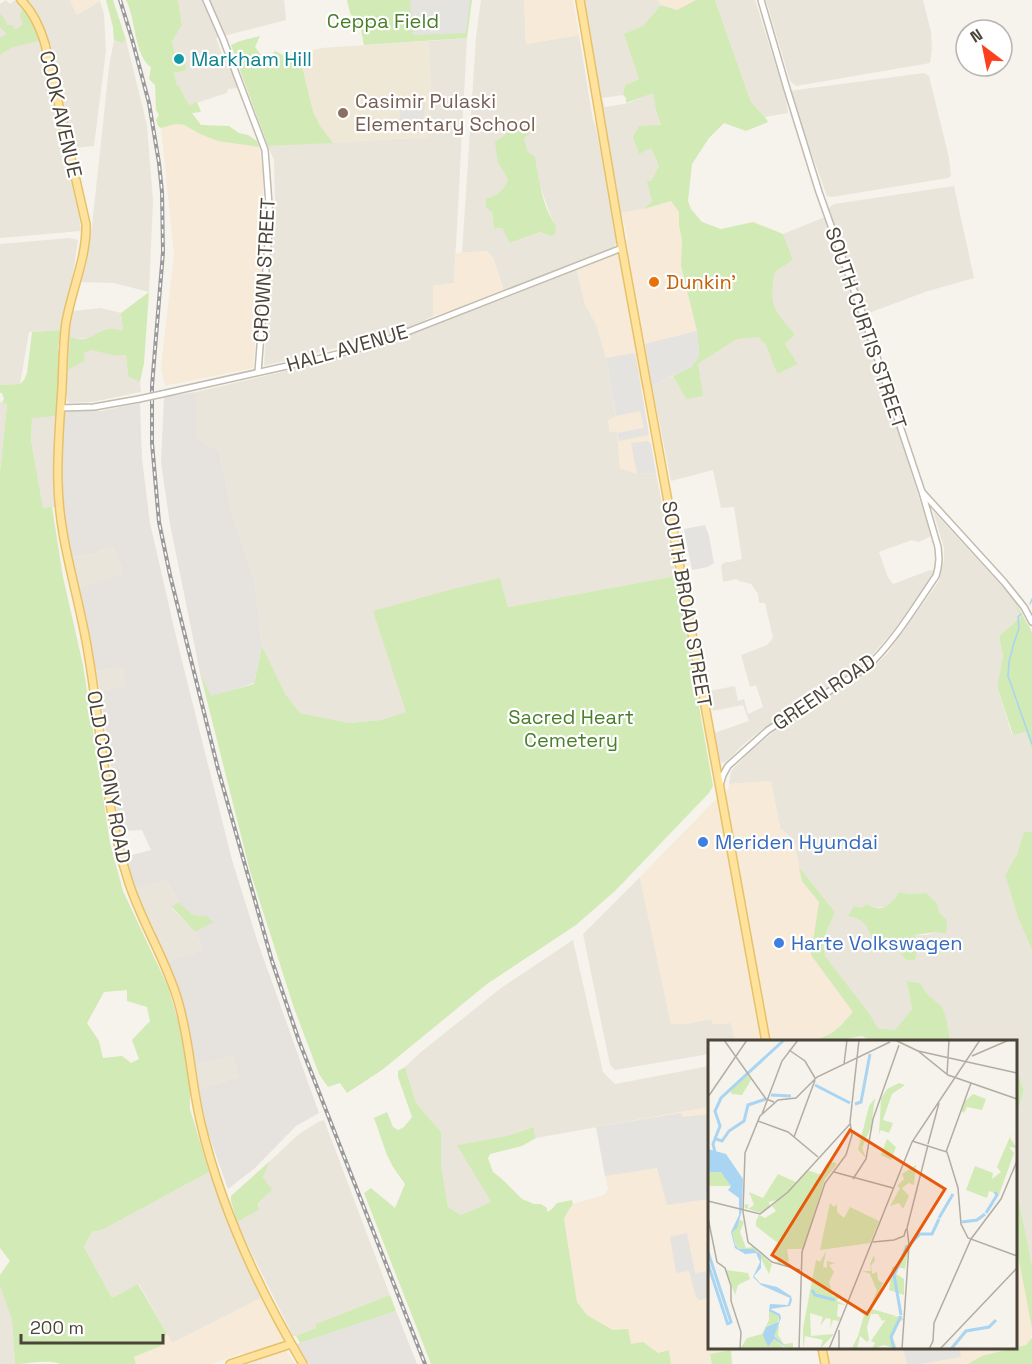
<svg xmlns="http://www.w3.org/2000/svg" width="1032" height="1364" viewBox="0 0 1032 1364" font-family="'Space Grotesk',sans-serif">
<rect width="100%" height="100%" fill="#f6f3ec"/>
<g fill="#eae5da" fill-rule="evenodd">
<polygon points="6,0 10,4 15,0 17,0 27,12 40,38 79,216 81,231 0,238 0,4"/>
<polygon points="27,0 70,0 77,15 100,1 104,14 106,51 94,146 74,148 55,71 39,20"/>
<polygon points="178,0 284,0 286,20 216,38 224,59 227,61 238,88 228,89 227,93 190,105 185,98 179,85 177,85 174,73 186,69 177,62 172,42 182,25"/>
<path d="M481 0H524L526 44 579 35 593 120 595 124 609 192 617 242 613 248 504 291 493 258 487 251 462 253 476 37ZM520 124 538 127 524 138 528 152 535 156 539 183 551 217 555 224 550 236 540 232 511 243 502 228H494L492 212 496 196 502 191 508 179 498 163Z"/>
<polygon points="583,0 658,0 661,5 643,26 639,79 625,85 623,95 602,98 605,107 629,103 653,92 656,111 661,126 651,148 659,166 651,181 652,201 644,209 621,213"/>
<polygon points="715,0 755,0 785,96 788,113 765,117 751,102"/>
<polygon points="766,0 923,0 931,32 932,49 930,63 796,86 790,81"/>
<polygon points="467,38 454,283 434,286 433,316 416,325 376,338 264,366 275,200 274,160 268,146 429,137 431,89 428,41"/>
<polygon points="114,40 120,43 126,40 147,125 153,201 149,292 114,283 81,282 92,226 109,67"/>
<polygon points="924,73 929,76 949,158 951,176 948,178 832,197 827,196 789,91"/>
<polygon points="954,186 974,278 925,292 869,313 863,309 828,209 834,204"/>
<polygon points="825,217 868,336 931,536 919,542 912,540 879,552 888,577 893,584 930,570 934,571 928,583 893,631 862,667 765,727 744,744 727,761 722,763 719,759 714,733 749,721 743,705 713,711 709,691 735,686 738,701 744,699 748,714 763,707 756,685 750,687 741,655 767,645 773,638 765,603 759,603 758,594 751,584 739,581 736,579 723,582 721,567 722,564 726,562 731,562 742,559 734,507 721,508 713,470 671,481 652,386 673,376 686,399 698,364 737,339 758,337 766,345 777,374 798,364 785,344 795,334 780,318 772,303 772,284 775,272 793,260 783,234"/>
<polygon points="69,238 78,240 72,281 61,330 29,332 20,384 0,385 0,244"/>
<polygon points="576,267 585,304 597,326 606,358 616,418 608,420 610,432 617,431 620,468 637,474 656,473 676,576 508,607 500,579 406,712 381,720 349,723 300,713 286,695 262,646 254,579 231,509 219,451 196,438 196,392 320,363 403,338"/>
<polygon points="101,308 121,313 123,331 109,329 90,338 75,339 68,370 85,361 84,353 92,349 116,356 126,355 128,375 140,382 141,392 92,402 69,403 67,400 66,391 68,333 73,311"/>
<polygon points="0,402 7,403 0,472"/>
<polygon points="58,416 55,507 43,509 31,440 32,417"/>
<path d="M933 511 1013 598 1021 617 999 636 1003 656 997 686 1012 735 1026 732 1032 751V832H1024L1017 854 1005 875 1018 918 1032 950V1265L1016 1187V1118L1024 1090 1016 1069V1042L950 1041 947 1021 941 1007 927 994 920 983 908 981 912 1009 895 1030 878 1028 869 1013 825 956 823 940 835 912 799 867 795 845 788 835 780 828 771 781 729 784 731 771 751 750 780 727 868 672 887 654 939 581 944 560V548ZM899 892 910 894 926 893 937 903 939 912 946 919V934L936 932 926 935H915L918 947 901 954 899 945 890 938H881L872 934 866 925 857 918 872 908 886 907 891 904Z"/>
<polygon points="113,546 123,575 78,589 71,557 93,554"/>
<polygon points="123,667 127,686 100,691 96,671"/>
<polygon points="640,877 671,1024 687,1023 711,1019 713,1024 731,1023 735,1041 710,1042 709,1054 615,1070 610,1065 583,934"/>
<polygon points="167,880 179,902 172,908 195,932 203,950 167,962 154,930 135,889"/>
<polygon points="573,940 603,1072 615,1084 709,1066 709,1107 536,1138 532,1127 507,1136 458,1145 491,1202 461,1215 448,1207 441,1164 441,1132 416,1103 405,1067 421,1052 501,988"/>
<polygon points="233,1055 239,1077 199,1089 194,1066"/>
<polygon points="324,1120 390,1295 317,1324 316,1328 296,1336 293,1336 250,1250 237,1222 257,1211 260,1201 271,1190 263,1177 270,1161 299,1134 318,1122"/>
<polygon points="209,1172 263,1297 172,1343 139,1284 112,1298 84,1247 92,1232 102,1230"/>
<polygon points="0,1286 12,1319 15,1364 0,1364"/>
</g>
<g fill="#f7ead8">
<polygon points="70,0 100,0 100,1 77,15"/>
<polygon points="524,0 573,0 579,35 526,44"/>
<polygon points="658,0 696,0 677,10 661,5"/>
<polygon points="176,124 184,125 200,134 216,140 259,147 263,175 264,236 253,368 165,386 161,367 174,254 161,128"/>
<polygon points="671,201 679,211 679,225 682,241 681,266 697,331 699,353 691,367 652,386 641,388 656,473 637,474 620,468 617,431 610,432 608,420 616,416 606,358 597,326 585,304 577,270 614,255 628,239 621,213 644,209"/>
<polygon points="487,251 493,258 504,291 461,308 433,316 433,286 454,283 456,253"/>
<polygon points="771,781 780,828 788,835 795,845 802,881 819,902 812,955 854,1012 836,1030 824,1038 807,1041 735,1041 731,1023 713,1024 711,1019 687,1024 671,1024 640,877 712,803 728,790 729,784"/>
<polygon points="709,1107 710,1348 748,1348 710,1354 712,1364 671,1364 669,1350 658,1353 631,1344 613,1330 587,1315 577,1302 564,1219 568,1211 573,1204 604,1195 608,1189 596,1127"/>
<polygon points="1016,1244 1032,1329 1031,1340 1026,1345 968,1364 830,1364 828,1348 1016,1348"/>
<polygon points="263,1297 283,1336 287,1352 295,1364 250,1364 243,1353 212,1364 136,1364 134,1357 161,1346 162,1339 167,1334 172,1343"/>
</g>
<g fill="#e6e2dd">
<polygon points="196,392 196,438 219,451 231,509 254,579 262,646 254,683 211,697 200,673 170,524 161,463 164,397"/>
<polygon points="140,403 142,459 150,523 178,645 232,860 258,943 319,1113 296,1126 255,1168 228,1189 207,1130 199,1089 239,1077 233,1055 194,1066 189,1026 179,991 167,962 203,950 195,932 213,922 206,916 193,915 179,902 167,880 135,889 124,857 151,850 142,830 120,831 100,691 126,686 123,667 96,671 87,620 78,589 123,574 113,546 93,554 71,557 63,517 63,410 101,411"/>
<polygon points="396,1311 417,1364 309,1364 297,1344"/>
</g>
<polygon fill="#efe8d6" points="428,41 431,89 429,137 268,146 240,71 321,48"/>
<g fill="#d2eab5" fill-rule="evenodd">
<polygon points="17,0 34,23 41,40 11,48 0,55 0,38 7,34 0,27 0,14 4,18 7,25 12,25 16,30 23,24 20,16 22,8 15,1"/>
<polygon points="106,0 113,0 126,40 121,43 114,40 113,27"/>
<path d="M126 0H178L182 25 172 42 177 62 185 61 186 70 174 73 177 85H179L185 98 190 105 197 102 201 112 192 113 201 125 229 126 239 133 248 135 257 141 259 147 218 141 200 134 184 125 176 124 161 128 158 126 156 120 159 115 156 110 155 85 149 79 151 67C134 56 136 19 126 0Z"/>
<polygon points="347,0 472,0 467,38 364,45 361,30 350,13"/>
<path d="M696 0H715L751 102 765 117 768 122 746 131 724 123 709 138 692 164 688 201 691 209 702 222 721 229 753 222 783 234 793 260 775 272C768 305 774 311 795 334L785 344 798 364 777 374 766 345 758 337 737 339 698 364 703 396 686 399 673 376 691 367 699 353 697 331 681 266 682 241 679 225V212L671 201 644 209 652 201 647 181H651L659 166 651 148 639 154 633 137 639 126 661 125 656 111 653 93 626 103V98L623 95 625 85 639 79 624 34 643 26 661 5 677 10Z"/>
<polygon points="260,36 255,47 261,55 271,56 275,51 285,56 299,54 313,112 320,126 333,143 268,146 231,45 240,41"/>
<path d="M520 124 539 127 524 138 528 152 535 156C538 176 543 210 556 225L555 235 550 236 540 232 510 243 502 228H494L492 212 486 207V199C500 194 502 192 508 179L498 163 495 142Z"/>
<path d="M149 292 144 363 140 382 128 376 126 355 116 356 92 350 84 353 85 361 68 370 70 337C89 344 93 333 108 329 112 328 119 330 123 331L121 313Z"/>
<path d="M61 330 58 348 60 355 57 416 32 418 31 440 43 508 52 507 63 577 83 665 110 843 123 891 168 987 179 1024 190 1086V1109L209 1172 102 1230 92 1232 84 1247 112 1298 138 1284 167 1334 162 1339 161 1346 134 1357 136 1364H61C45 1359 31 1364 15 1364L12 1320 0 1286V1275L10 1261 0 1248V472L7 404 2 402 4 399 2 393H0V385L20 384 24 380 27 373 32 332ZM127 990V1001L147 1007 150 1021 132 1040 139 1059 131 1063 122 1056 103 1058 99 1041 87 1023 104 992Z"/>
<polygon points="676,576 713,786 709,793 615,891 576,925 487,984 382,1070 347,1093 340,1083 328,1087 319,1074 294,1008 250,871 200,673 211,696 254,684 262,646 286,695 300,713 349,723 381,720 406,712 373,611 453,589 500,578 508,607"/>
<polygon points="1013,598 1032,632 1032,751 1026,732 1013,735 997,686 1003,656 999,636 1021,617"/>
<polygon points="1024,832 1032,832 1032,950 1018,918 1005,875 1017,854"/>
<path d="M799 867 835 912 823 940 825 956 869 1013 878 1028 895 1030 912 1009 907 981 920 983 927 994 942 1007 947 1021 950 1041H871L862 1036 834 1041H807C832 1037 837 1030 853 1012L811 955 819 902 802 881Z"/>
<path d="M899 892 910 894 926 893 937 903 939 912 946 919 947 924 946 934 936 932 915 935 918 947 915 960H907L901 954 899 945C889 938 884 937 872 942 871 927 862 918 848 916L854 906 862 908 866 904C882 914 891 905 899 892Z"/>
<polygon points="179,902 193,915 206,916 214,922 195,932 172,907"/>
<polygon points="405,1067 416,1103 441,1132 441,1164 448,1207 461,1215 491,1202 457,1145 507,1136 533,1127 536,1138 522,1146 490,1154 488,1158 493,1172 502,1179 522,1199 534,1204 541,1204 547,1208 547,1212 552,1209 557,1203 572,1200 573,1204 568,1211 564,1219 577,1302 587,1315 606,1326 613,1330 628,1329 631,1344 643,1342 658,1353 669,1350 671,1364 431,1364 364,1193 371,1188 395,1208 405,1184 393,1167 387,1155 374,1118 387,1112 393,1127 398,1130 404,1127 412,1117 398,1077 398,1071"/>
<polygon points="1016,1069 1024,1090 1016,1118"/>
<polygon points="270,1161 263,1177 272,1190 260,1201 258,1205 259,1209 257,1211 237,1222 231,1201 231,1196"/>
<polygon points="1016,1187 1032,1265 1032,1329 1016,1244"/>
<polygon points="390,1295 396,1311 300,1343 296,1336 316,1328 316,1324"/>
<polygon points="1032,1338 1032,1364 968,1364 982,1356 1026,1345"/>
<polygon points="731,1350 732,1364 712,1364 710,1354"/>
</g>
<g fill="#e5e3e0">
<polygon points="410,0 470,0 466,33 413,35"/>
<polygon points="401,102 425,103 423,133 400,132 399,127"/>
<polygon points="697,331 699,353 698,359 691,367 652,386 645,344"/>
<polygon points="635,353 649,435 619,441 617,433 644,428 640,411 616,416 606,358"/>
<polygon points="648,441 651,444 656,473 637,474 631,443"/>
<polygon points="705,525 709,536 714,563 708,567 692,570 684,529"/>
<polygon points="681,1113 683,1117 709,1114 709,1199 667,1205 657,1168 605,1176 596,1127"/>
<polygon points="687,1233 695,1273 709,1271 709,1298 699,1300 696,1297 689,1271 676,1273 670,1237"/>
<polygon points="903,1348 960,1348 961,1357 920,1364 907,1364"/>
</g>
<g fill="none" stroke-linecap="round" stroke-linejoin="round">
<g stroke="#a9d4f2" stroke-width="1.5">
<polyline points="1030,604 1032,599"/>
<polyline points="1021,614 1018,617 1019,628 1014,643 1009,662 1008,676 1032,744"/>
</g>
<g stroke="#c2bbae" stroke-width="8">
<g id="minor">
<polyline points="206,0 223,39 265,150 270,218 258,372"/>
<polyline points="162,394 314,360 379,343 622,248"/>
<polyline points="60,408 94,407 139,399"/>
<polyline points="923,493 1004,582 1024,607 1032,622"/>
<path d="M720 785 723 775 728 766 768 730 866 668C894 642 914 608 936 576L938 568 939 559 938 547 922 492 865 321 819 192 787 89 761 0"/>
</g>
</g>
<g stroke="#e6c16a" stroke-width="10">
<g id="major">
<path d="M21 0C33 12 40 27 45 44L86 224C87 257 72 289 66 322 63 344 63 366 62 388 60 419 57 451 58 483 59 541 79 595 88 652 101 727 105 808 128 880 141 922 166 959 178 1001 190 1041 191 1083 201 1124 221 1208 259 1290 303 1364"/>
<polyline points="580,0 622,248 766,1042"/>
<polyline points="822,1348 825,1364"/>
<polyline points="230,1364 291,1344"/>
</g>
</g>
<use href="#minor" stroke="#fff" stroke-width="5"/>
<use href="#major" stroke="#ffe39c" stroke-width="7"/>
<g stroke="#9a9a9a" stroke-width="4">
<polyline id="rail" points="120,0 132,39 149,103 159,163 162,192 163,252 152,386 152,443 159,522 170,575 218,769 272,961 299,1041 425,1364"/>
</g>
<use href="#rail" stroke="#fff" stroke-width="1.5" stroke-dasharray="4.5" stroke-linecap="butt"/>
<g stroke="#c2bbae" stroke-width="8" stroke-linecap="butt">
<polyline id="minor-bridge" points="139,399 162,394"/>
</g>
<use href="#minor-bridge" stroke="#fff" stroke-width="5"/>
</g>
<circle fill="#0f9aa8" stroke="#fff" stroke-width="2" cx="179" cy="59" r="6"/>
<circle fill="#8d6e63" stroke="#fff" stroke-width="2" cx="343" cy="113" r="6"/>
<circle fill="#e8710a" stroke="#fff" stroke-width="2" cx="654" cy="282" r="6"/>
<g fill="#3f7fe0" stroke="#fff" stroke-width="2">
<circle cx="703" cy="842" r="6"/>
<circle cx="779" cy="943" r="6"/>
</g>
<g text-anchor="middle" dominant-baseline="central" stroke-width="4.5" stroke-linejoin="round" paint-order="stroke">
<g font-size="20" fill="#4a7f2a" stroke="#fff">
<text x="383" y="21">Ceppa Field</text>
<text x="571" y="717">Sacred Heart<tspan x="571" dy="23">Cemetery</tspan></text>
</g>
<g font-size="20" fill="#0d838f" stroke="#fff" text-anchor="start">
<text x="191" y="59">Markham Hill</text>
</g>
<g font-size="20" fill="#785e54" stroke="#fff" text-anchor="start">
<text x="355" y="101">Casimir Pulaski<tspan x="355" dy="23">Elementary School</tspan></text>
</g>
<g font-size="20" fill="#4b4439" stroke="#fff">
<text transform="translate(61 114) rotate(77)">COOK AVENUE</text>
<text transform="translate(264 270) rotate(-87)">CROWN STREET</text>
<text transform="translate(866 328) rotate(71)">SOUTH CURTIS STREET</text>
<text transform="translate(347 348) rotate(-16)">HALL AVENUE</text>
<text transform="translate(687 604) rotate(80)">SOUTH BROAD STREET</text>
<text transform="translate(824 692) rotate(-34)">GREEN ROAD</text>
<text transform="translate(109 777) rotate(80)">OLD COLONY ROAD</text>
</g>
<g font-size="20" fill="#c56008" stroke="#fff" text-anchor="start">
<text x="666" y="282">Dunkin'</text>
</g>
<g font-size="20" fill="#366cbe" stroke="#fff" text-anchor="start">
<text x="715" y="842">Meriden Hyundai</text>
<text x="791" y="943">Harte Volkswagen</text>
</g>
</g>
<g transform="translate(708 1040)">
<rect width="309" height="309" fill="#f6f3ec"/>
<path d="M40 35 43 40 34 55 24 54 22 51ZM191 43 197 45 184 54 175 80 185 83 181 93 173 90 171 94 173 59 179 49ZM265 54 278 59 274 70 259 67 256 73 253 71 256 62ZM167 58 163 87 154 108 158 118 150 110 161 66ZM304 92 302 98 309 108 301 107 306 113 291 155 281 151 279 158 258 150 267 126 285 133 284 139 293 132 289 127ZM179 99 188 107 183 120 173 115ZM126 122 129 124 117 139 95 209H79L81 222 69 224 70 218 66 216 71 204 48 186V181L51 175 57 178 68 171 64 166 72 159 61 162 62 167 53 173 37 168 36 165 40 164V169L46 165 41 152 55 158 70 134 88 142 99 130 114 135 118 124ZM208 125 206 145 201 143 194 148 201 156 195 169 191 163 182 166 192 148 189 146 196 139 194 134ZM11 131 17 135 23 146H0V132ZM122 163 126 167 129 164V172L136 178 142 167 171 181 162 203 112 210ZM31 179 36 182 32 192 38 208 45 207 64 224 61 234 49 211 36 212 27 205 24 192ZM197 205 201 208 197 229 190 227 187 233 196 239V255L181 250 184 227 192 224ZM118 211 115 227 119 228V221L127 223 121 225 126 232 121 242 125 256 132 255 129 261 138 265 130 264 129 276 133 278 131 281 125 280 122 289 123 279 118 278 112 286 115 277 102 273 103 296 126 294 112 309 115 300 97 296 95 309V288L108 220 112 222ZM166 215 167 221 163 225 164 234 169 232 170 240 175 243 164 269 188 276 174 281 170 274H163L159 287 161 300 159 302 152 296 149 309H136L144 308 150 296 156 275 149 269 160 271 169 251 162 234 154 231H163L162 224ZM18 230 40 233 42 239 30 245 27 255ZM61 269 71 276 70 284H65L66 289 71 285 70 295 76 304 85 303V309H80L65 295 59 301 57 290 62 284 58 287 56 294 60 307 66 299 78 309H32L39 298 54 294 61 280ZM191 276 197 280 191 281 184 296 189 309 176 305 164 309 167 303 163 301 178 279Z" fill="#d2eab5"/>
<path d="M0 109 18 114 35 139 34 170 29 188 24 192 27 205 31 209H45L53 215V228L46 236 52 243 69 247 83 256 84 260 82 266 62 269 72 274 73 278 66 296 80 309 66 299 60 307 55 295 58 287 71 282V276L61 271 62 264 80 265 82 258 53 245 45 237 52 222 48 213 37 214 27 208 23 192 31 175V158L20 150 23 146 13 132H0Z" fill="#a9d4f2"/>
<path fill="none" stroke="#a9d4f2" stroke-width="3" d="M107 45 142 63M63 55 83 56M147 64 153 62 162 14M8 99 14 101 21 91 36 81 40 65 58 59M7 112 5 104 12 86 7 71 13 58 76 0M278 173 289 155 287 152M231 178 245 154M254 182 269 180 277 174M203 203 212 194H224L231 179M0 212 23 282 20 284M0 224 20 285M104 250 107 255 127 260M193 275 186 235 200 205M186 309 183 297 193 276M243 309 258 291 281 287 288 280"/>
<path fill="none" stroke="#b2ada4" stroke-width="1.5" d="M16 0 58 59 66 62M187 0 210 11 240 35 309 59M81 10 97 21 107 38M210 11 309 33M264 16 301 0M136 24 139 0M239 35 241 0M0 57 39 0M54 74 74 21 90 0M50 81 80 92 110 117M86 97 107 40M204 101 239 112 250 148 253 184 260 198 309 216M220 104 231 63M238 112 263 43M126 132 185 148M145 139 158 119 165 79 191 5M0 161 52 174 80 152 142 84M0 178 9 222 17 228 23 246V261L33 292 32 309M165 202 186 200 196 196 198 189M92 230 64 222 40 202 35 172 37 113 52 76 70 60 88 58 109 37 182 2M91 309 94 212 117 143 138 115 144 95 142 82 151 0M121 309 204 102 272 0M131 309V290M194 309 201 205 199 188 220 105M221 309 225 301 226 283 263 199 293 159 309 121M232 309 309 228"/>
<path fill="#e8590c" fill-opacity="0.15" stroke="#e8590c" stroke-width="3" d="M142 90 237 149 159 274 64 215Z"/>
<rect width="309" height="309" fill="none" stroke="#4b4439" stroke-width="3"/>
</g>
<g transform="translate(984 48) rotate(328)"><circle r="28" fill="#ffffff" stroke="#b7b4b0" stroke-width="1.5"/>
<path d="M0-4.5L10 22L0 15L-10 22Z" fill="#fc3f1d"/>
<text y="-9" font-size="16" font-weight="bold" text-anchor="middle" fill="#4b4439">N</text>
</g>
<path d="M21 1334v9h142v-9" fill="none" stroke="#4b4439" stroke-width="3"/>
<text x="30" y="1334" font-size="18" fill="#4b4439" stroke="#ffffff" stroke-width="4.5" paint-order="stroke">200 m</text>
</svg>
